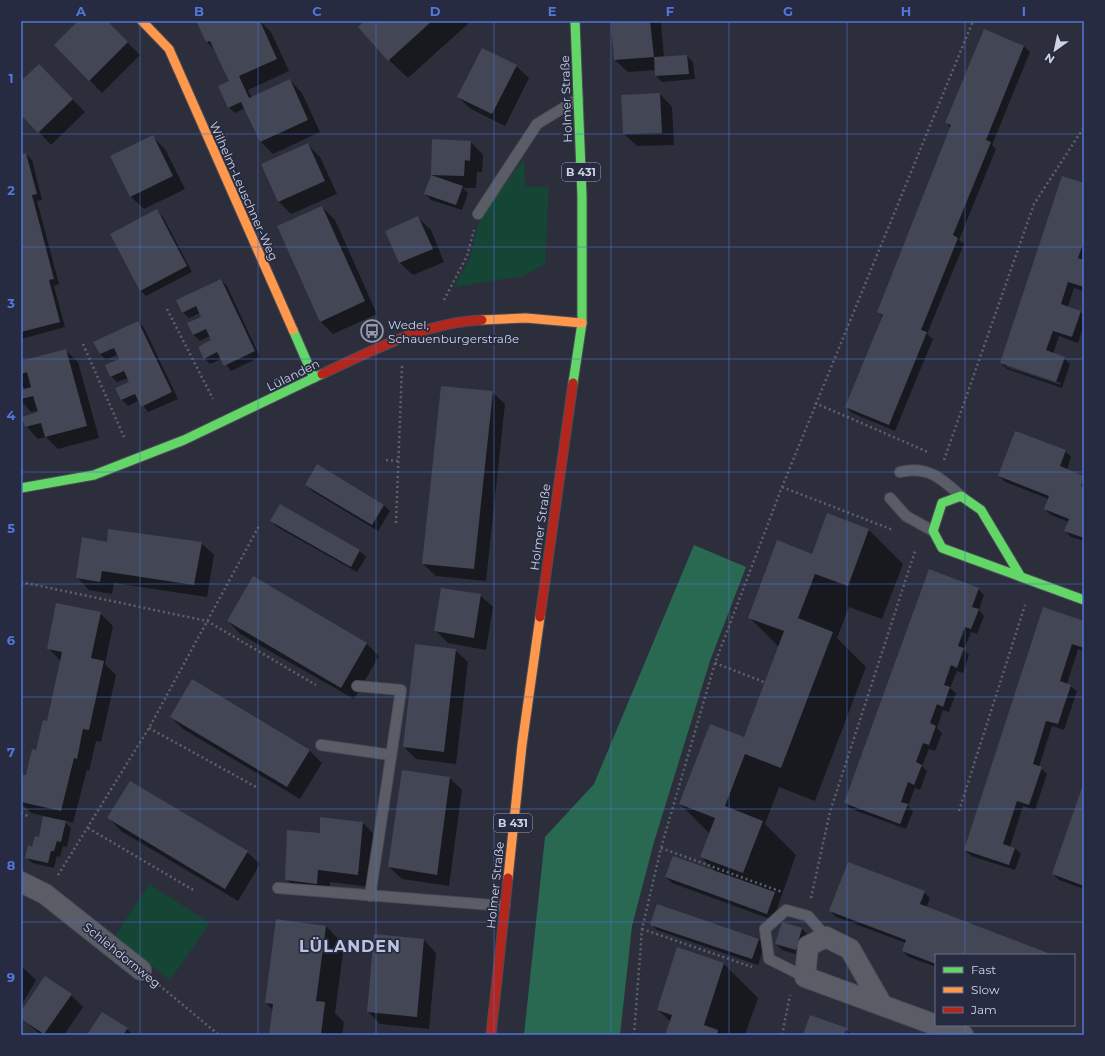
<svg xmlns="http://www.w3.org/2000/svg" width="1105" height="1056" viewBox="0 0 1105 1056" font-family="Montserrat,sans-serif">
<rect width="100%" height="100%" fill="#2c2f3b"/>
<g fill="#154535">
<polygon points="524,158 525,187 549,187 545,264 523,276 454,287 470,258 479,221"/>
<polygon points="149,884 210,923 170,980 115,936"/>
</g>
<polygon fill="#296851" points="694,545 746,567 710,661 654,842 632,926 620,1035 524,1035 545,837 594,784"/>
<g fill="#0007" fill-rule="evenodd">
<polygon points="80,21 106,21 140,55 102,93 56,45"/>
<polygon points="197,21 260,21 271,32 289,71 248,90 252,98 290,80 302,93 320,132 273,154 260,141 245,108 235,113 229,107 230,82 216,51 207,42"/>
<polygon points="366,21 471,21 408,78 389,60"/>
<polygon points="612,21 659,21 661,23 664,57 687,56 693,62 695,79 662,82 656,76 656,70 628,72 615,60"/>
<polygon points="1024,46 1030,52 992,145 996,149 959,240 964,244 927,334 933,339 895,431 852,413 846,407 883,317 878,312 951,128 946,123"/>
<polygon points="516,66 529,78 505,126 471,109 458,97"/>
<polygon points="51,78 85,112 51,145 21,113 21,82"/>
<polygon points="660,94 672,107 674,145 637,146 624,134 622,96"/>
<polygon points="153,137 165,149 185,189 144,209 131,197 111,157"/>
<polygon points="471,142 483,155 482,172 477,172 476,188 463,188 468,193 462,210 431,200 425,194 432,175"/>
<polygon points="307,144 320,157 337,194 291,214 279,202 262,164"/>
<polygon points="26,154 32,160 42,200 37,201 59,284 54,286 65,327 21,339 21,155"/>
<path d="M1084 185V291L1074 288 1068 307 1081 312 1084 315V325L1078 343 1059 336 1053 354 1064 358 1070 364 1062 388 1007 369 1001 363ZM1006 364 1061 383V385L1006 367Z"/>
<polygon points="322,207 335,220 377,314 333,334 320,321"/>
<polygon points="157,211 163,217 192,272 146,296 140,290"/>
<polygon points="418,218 431,230 444,262 413,275 400,263 386,232"/>
<polygon points="221,280 227,286 260,357 231,371 222,359 210,364 204,358 213,341 210,336 200,341 194,335 188,324 202,317 200,313 189,318 183,312"/>
<polygon points="138,322 144,328 178,399 148,412 139,400 128,406 122,400 130,382 128,378 117,382 111,376 120,359 118,354 106,360 100,354"/>
<polygon points="65,350 78,362 99,438 58,449 46,437 38,439 26,426 39,413 39,410 31,412 21,401 21,391 25,389 21,385 21,362"/>
<polygon points="492,392 505,404 486,581 436,576 423,564"/>
<polygon points="1065,451 1071,457 1067,470 1084,477 1084,541 1071,537 1065,531 1069,522 1051,515 1045,509 1049,499 1005,482 999,476"/>
<polygon points="306,485 384,505 390,511 378,531 312,491"/>
<polygon points="828,514 869,530 903,564 882,619 849,607 837,638 866,667 815,801 779,787 765,824 796,855 773,920 672,883 666,877 716,872 701,857 710,834 680,804 744,738 779,647 749,617 812,555"/>
<polygon points="271,521 360,551 366,557 357,572 277,527"/>
<polygon points="108,543 201,543 214,555 207,597 114,583 112,594 89,590 77,577"/>
<polygon points="253,578 367,644 379,656 354,699 240,634 228,621"/>
<polygon points="978,589 984,595 979,610 984,616 977,634 971,632 964,650 969,655 963,673 957,671 950,688 956,693 949,712 943,710 937,728 942,733 935,751 929,749 922,766 927,771 920,790 915,788 908,806 913,811 906,829 851,809 845,803"/>
<polygon points="480,595 493,607 486,650 448,643 436,631"/>
<polygon points="1043,608 1084,622 1084,651 1078,649 1067,684 1077,691 1064,730 1052,726 1039,767 1047,774 1035,810 1023,806 1010,847 1015,848 1021,854 1015,870 971,856 965,850"/>
<polygon points="100,613 113,626 105,664 116,675 101,742 96,741 89,771 87,770 73,823 63,820 71,828 67,847 63,846 60,857 57,856 54,868 32,863 26,857 40,838 44,816 31,813 21,803 21,790 24,776 27,776 48,722 61,661 48,648"/>
<polygon points="455,650 468,662 456,764 416,759 404,747"/>
<polygon points="171,717 309,750 322,763 300,799 183,729"/>
<polygon points="450,778 462,790 449,886 402,879 389,867"/>
<polygon points="1084,785 1084,889 1059,880 1053,874"/>
<polygon points="109,818 247,852 260,864 238,901 121,831"/>
<polygon points="321,818 363,823 375,835 370,887 330,882 329,896 299,892 286,879 321,834"/>
<polygon points="924,892 930,898 926,908 1050,955 936,955 936,967 909,957 903,951 906,943 836,917 830,911"/>
<polygon points="782,923 802,929 808,935 802,956 782,950 776,944"/>
<polygon points="651,924 759,939 765,945 758,965 657,930"/>
<polygon points="326,926 344,945 335,1013 344,1022 342,1035 270,1035 273,1010 266,1003"/>
<polygon points="424,940 436,953 429,1029 380,1024 368,1012"/>
<polygon points="678,948 724,964 758,998 745,1035 667,1035 671,1022 658,1010"/>
<polygon points="21,966 36,980 21,1006"/>
<polygon points="71,995 83,1007 64,1035 41,1035 21,1018 21,1012"/>
<polygon points="127,1029 133,1035 88,1035"/>
<polygon points="846,1029 852,1035 804,1035"/>
</g>
<g fill="#424655">
<polygon points="78,21 107,21 128,42 89,81 54,45"/>
<polygon points="196,21 260,21 277,59 239,76 249,98 290,79 308,120 260,142 241,102 228,108 218,86 229,81 210,41 206,42"/>
<polygon points="364,21 432,21 388,61 358,27"/>
<polygon points="611,21 650,21 654,57 687,55 689,74 655,76 654,57 614,60"/>
<polygon points="984,29 1024,46 986,140 991,142 953,235 958,238 921,330 927,332 889,425 845,407 883,315 877,312 951,125 945,123"/>
<polygon points="482,48 517,65 492,114 457,97"/>
<polygon points="39,64 73,99 38,133 21,115 21,81"/>
<polygon points="660,93 662,133 623,134 621,95"/>
<polygon points="153,135 173,176 130,197 110,156"/>
<polygon points="432,139 471,141 470,161 465,160 464,176 431,175 463,186 456,205 424,194 431,175"/>
<polygon points="308,143 325,181 278,202 261,164"/>
<polygon points="26,153 37,194 32,195 54,279 49,280 60,322 21,332 21,154"/>
<polygon points="1062,176 1084,183 1084,241 1078,258 1084,260 1084,287 1068,282 1061,304 1081,311 1072,337 1053,331 1046,350 1065,357 1056,382 1000,363"/>
<polygon points="322,206 365,301 320,322 277,226"/>
<polygon points="157,209 187,266 140,291 110,234"/>
<polygon points="418,216 433,249 399,263 385,231"/>
<polygon points="221,279 255,351 224,366 217,352 204,359 198,347 211,340 206,329 193,335 187,323 201,317 196,306 182,313 176,300"/>
<polygon points="138,321 172,392 141,407 135,394 121,400 115,388 129,382 124,371 110,377 105,365 119,359 114,348 100,354 93,342"/>
<polygon points="66,349 87,426 45,437 41,423 25,427 22,417 38,412 33,396 21,399 21,390 31,387 27,372 21,374 21,361"/>
<polygon points="441,386 493,391 474,569 422,564"/>
<polygon points="1015,431 1066,450 1060,466 1084,476 1081,486 1084,487 1084,538 1064,531 1069,519 1044,509 1049,496 998,476"/>
<polygon points="317,464 384,505 372,525 305,485"/>
<polygon points="280,504 360,550 351,567 270,521"/>
<polygon points="827,513 869,529 848,586 815,574 798,618 833,632 781,768 745,754 725,806 763,821 743,873 700,857 715,818 679,804 710,724 744,737 784,631 748,618 777,540 812,554"/>
<polygon points="108,529 202,542 194,585 102,571 100,582 76,578 82,537 107,542"/>
<polygon points="929,569 979,588 972,607 979,609 971,629 965,627 958,646 964,648 957,668 951,665 944,685 950,687 943,707 937,704 930,723 936,726 929,745 923,743 916,762 922,765 914,785 908,782 901,802 908,804 900,824 844,803"/>
<polygon points="253,576 367,643 341,688 227,621"/>
<polygon points="441,588 481,594 474,638 434,631"/>
<polygon points="56,603 101,612 91,658 104,661 89,730 83,729 77,759 74,758 61,811 21,802 23,775 26,775 32,749 36,750 43,720 47,721 62,652 47,649"/>
<polygon points="1043,607 1084,621 1084,648 1072,644 1060,681 1071,685 1058,724 1046,721 1033,764 1042,767 1029,805 1017,801 1003,844 1015,848 1009,865 964,850"/>
<polygon points="415,644 456,649 444,752 403,747"/>
<polygon points="192,679 310,750 287,787 170,717"/>
<polygon points="402,770 450,777 437,875 388,867"/>
<polygon points="130,781 248,851 225,889 107,818"/>
<polygon points="1084,782 1084,886 1052,874"/>
<polygon points="43,816 66,821 61,842 57,841 54,851 51,851 48,863 25,858 28,845 32,847 35,836 39,837"/>
<polygon points="320,817 363,822 358,875 318,870 317,884 285,880 287,830 320,833"/>
<polygon points="673,856 775,892 767,914 665,877"/>
<polygon points="848,862 925,891 920,904 1053,955 936,955 936,964 902,951 906,940 829,911"/>
<polygon points="657,904 759,939 752,959 650,925"/>
<polygon points="276,919 326,926 316,1001 325,1002 321,1035 269,1035 273,1004 265,1003"/>
<polygon points="782,922 802,928 796,950 775,944"/>
<polygon points="374,934 424,939 417,1017 367,1012"/>
<polygon points="677,947 724,963 704,1025 718,1030 717,1035 665,1035 672,1015 657,1010"/>
<polygon points="45,976 72,994 44,1034 21,1019 21,1011"/>
<polygon points="102,1012 128,1028 123,1035 87,1035"/>
<polygon points="810,1015 847,1028 844,1035 803,1035"/>
</g>
<g fill="none" stroke-linecap="round" stroke-linejoin="round">
<g stroke="#4a4c57" stroke-width="12">
<g id="lane">
<polyline points="478,214 537,124 578,99"/>
<path d="M900 472C928 465 942 479 961 496"/>
<polyline points="890,498 906,516 933,531"/>
<polyline points="357,686 401,690 370,896"/>
<polyline points="321,745 391,755"/>
<polyline points="278,888 505,906"/>
<polyline points="765,929 786,910 808,916 826,937"/>
<polyline points="765,929 769,959 805,977"/>
</g>
</g>
<g stroke="#4a4c57" stroke-width="22">
<g id="street">
<polyline points="21,882 45,894 141,970"/>
<polyline points="882,1005 850,949 826,937 808,946 805,977 963,1035"/>
</g>
</g>
<g stroke="#4a4c57" stroke-width="11">
<g id="fast">
<polyline points="293,330 314,378"/>
<polyline points="573,383 582,323 582,196 575,21"/>
<polyline points="21,488 94,475 184,440 322,374"/>
<polyline points="1021,577 981,510 961,496 942,503 933,531 942,548 1084,600"/>
</g>
</g>
<g stroke="#4a4c57" stroke-width="11">
<g id="slow">
<polyline points="142,21 169,49 293,330"/>
<polyline points="482,320 526,318 582,323"/>
<polyline points="508,878 522,745 540,617"/>
</g>
</g>
<g stroke="#4a4c57" stroke-width="11">
<g id="jam">
<path d="M322 374C371 351 426 322 482 320"/>
<polyline points="540,617 573,383"/>
<polyline points="491,1035 508,878"/>
</g>
</g>
<g stroke="#5f616a" stroke-width="2.5" stroke-dasharray="2 3" stroke-linecap="butt">
<polyline points="444,300 467,256 474,230"/>
<polyline points="167,309 213,399"/>
<polyline points="83,344 124,437"/>
<polyline points="815,403 928,452"/>
<polyline points="1084,405 1084,404"/>
<polyline points="386,460 398,461"/>
<polyline points="944,460 1034,204 1084,127"/>
<polyline points="782,487 893,530"/>
<polyline points="396,523 402,366"/>
<polyline points="21,582 207,621 316,685"/>
<polyline points="715,663 764,682"/>
<polyline points="149,728 256,787"/>
<polyline points="959,811 1025,605"/>
<polyline points="21,813 28,816"/>
<polyline points="88,828 195,891"/>
<polyline points="661,848 782,892"/>
<polyline points="58,875 149,728 259,526"/>
<polyline points="811,898 830,812 915,551"/>
<polyline points="642,929 752,967"/>
<polyline points="159,985 219,1035"/>
<polyline points="634,1035 642,929 661,848 715,663 782,487 973,21"/>
<polyline points="782,1035 790,995"/>
</g>
<use href="#lane" stroke="#5a5d66" stroke-width="10"/>
<use href="#street" stroke="#5a5d66" stroke-width="20"/>
<use href="#fast" stroke="#63d668" stroke-width="9"/>
<use href="#slow" stroke="#ff974d" stroke-width="9"/>
<use href="#jam" stroke="#b3261e" stroke-width="9"/>
</g>
<path fill="none" stroke="#5276db" stroke-width="1" stroke-opacity="0.55" d="M140 21V1035M258 21V1035M376 21V1035M494 21V1035M611 21V1035M729 21V1035M847 21V1035M965 21V955M21 134H1084M21 247H1084M21 359H1084M21 472H1084M21 584H1084M21 697H1084M21 809H1084M21 922H1084M965 1025V1035"/>
<defs>
<g id="bus-ring" transform="scale(1.15)"><circle r="9.5" fill="#262b41" stroke="#969aa7" stroke-width="1.5"/><path d="M-5-6H5V4H4V6H2V4H-2V6H-4V4H-5ZM-3.5-4V0h7V-4ZM-3.5 1.2v1.5H-2V1.2ZM2 1.2v1.5H3.5V1.2Z" fill="#969aa7"/></g>
</defs>
<g fill-rule="evenodd">
<use href="#bus-ring" x="372" y="331"/>
</g>
<g text-anchor="middle" dominant-baseline="central" stroke-width="3.5" stroke-linejoin="round" paint-order="stroke">
<g fill="#262b41" stroke="#9ca1b1" stroke-width="1">
<rect x="562" y="163" width="38" height="18" rx="3"/>
<rect x="494" y="814" width="38" height="18" rx="3"/>
</g>
<g font-size="11" font-weight="bold" fill="#cfd3e1">
<text x="581" y="172">B 431</text>
<text x="513" y="823">B 431</text>
</g>
<g font-size="12" fill="#cfd3e1" stroke="#262b41">
<text transform="translate(566 99) rotate(-92)">Holmer Straße</text>
<text transform="translate(244 191) rotate(66)">Wilhelm-Leuschner-Weg</text>
<text transform="translate(293 375) rotate(-26)">Lülanden</text>
<text transform="translate(540 527) rotate(-82)">Holmer Straße</text>
<text transform="translate(495 885) rotate(-84)">Holmer Straße</text>
<text transform="translate(122 955) rotate(39)">Schlehdornweg</text>
</g>
<g font-size="12" fill="#cfd3e1" stroke="#262b41" text-anchor="start">
<text x="388" y="324">Wedel,<tspan x="388" dy="14">Schauenburgerstraße</tspan></text>
</g>
<g font-size="16" font-weight="bold" letter-spacing="1" fill="#bcc3df" stroke="#262b41">
<text x="350" y="946">LÜLANDEN</text>
</g>
</g>
<rect width="1105" height="1056" fill="none" stroke="#262b41" stroke-width="44"/>
<rect x="935" y="954" width="140" height="72" fill="#262b41" stroke="#6a6e81"/>
<rect x="943" y="967" width="20" height="6" fill="#63d668" stroke="#6a6e81"/>
<text x="971" y="974" font-size="12" fill="#cfd3e1">Fast</text>
<rect x="943" y="987" width="20" height="6" fill="#ff974d" stroke="#6a6e81"/>
<text x="971" y="994" font-size="12" fill="#cfd3e1">Slow</text>
<rect x="943" y="1007" width="20" height="6" fill="#b3261e" stroke="#6a6e81"/>
<text x="971" y="1014" font-size="12" fill="#cfd3e1">Jam</text>
<g transform="translate(1055 50) rotate(213)" stroke="#262b41" stroke-width="3" paint-order="stroke">
<path d="M0-3L7 15L0 10L-7 15Z" fill="#cfd3e1"/>
<text y="-6" font-size="11" font-weight="bold" text-anchor="middle" fill="#cfd3e1">N</text>
</g>
<rect x="22" y="22" width="1061" height="1012" fill="none" stroke="#5276db" stroke-width="1.5"/>
<g font-size="13" text-anchor="middle" font-weight="bold" fill="#5276db">
<text x="81" y="16">A</text>
<text x="199" y="16">B</text>
<text x="317" y="16">C</text>
<text x="435" y="16">D</text>
<text x="552" y="16">E</text>
<text x="670" y="16">F</text>
<text x="788" y="16">G</text>
<text x="906" y="16">H</text>
<text x="1024" y="16">I</text>
<text x="11" y="83">1</text>
<text x="11" y="195">2</text>
<text x="11" y="308">3</text>
<text x="11" y="420">4</text>
<text x="11" y="533">5</text>
<text x="11" y="645">6</text>
<text x="11" y="757">7</text>
<text x="11" y="870">8</text>
<text x="11" y="982">9</text>
</g>
</svg>
